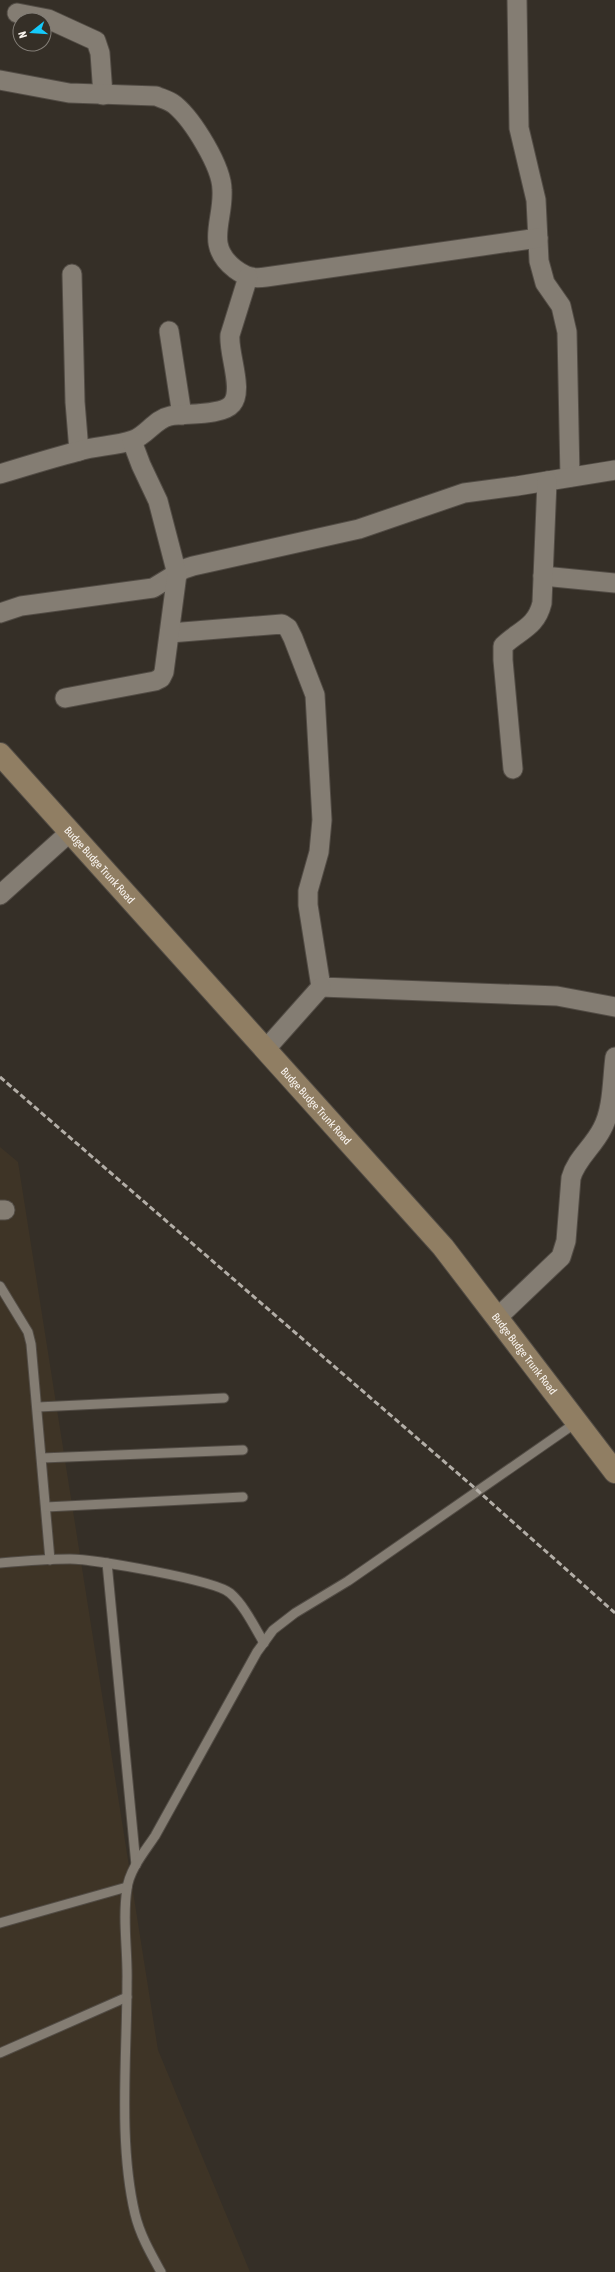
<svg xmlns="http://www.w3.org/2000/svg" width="615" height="2272" viewBox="0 0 615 2272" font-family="'Asap Condensed',sans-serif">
<rect width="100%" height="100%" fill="#352f27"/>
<polygon fill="#3e3426" points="0,1147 18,1162 158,2050 250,2272 0,2272"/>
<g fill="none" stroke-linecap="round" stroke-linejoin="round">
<g stroke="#524c45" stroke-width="11">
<g id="lane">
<polyline points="0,1286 28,1332 31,1344 50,1560"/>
<polyline points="38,1407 224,1398"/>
<polyline points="42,1458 243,1450"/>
<polyline points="46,1507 243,1497"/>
<path d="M0 1563C23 1561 47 1559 70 1559 93 1559 215 1580 230 1593 244 1605 254 1626 264 1643"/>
<polyline points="107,1563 136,1865"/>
<polyline points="0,1923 127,1887"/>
<polyline points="0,2053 127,1997"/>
<path d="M161 2272C151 2254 140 2235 135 2214 118 2142 127 2056 127 1982 128 1952 122 1919 127 1889 129 1870 145 1851 155 1836L257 1652 273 1630 295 1613 348 1581 577 1422"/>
</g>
</g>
<g stroke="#524c45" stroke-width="21">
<g id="street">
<polyline points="517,0 519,128 536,200 539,261 545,283 561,306 567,332 570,477"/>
<polyline points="17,13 48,19 96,41 100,53 103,95"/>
<path d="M0 80 69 93 156 96C163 99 169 100 175 105 193 120 222 167 222 190 224 221 204 245 235 269 246 277 253 279 266 277L538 238"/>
<polyline points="72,274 75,402 79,451"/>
<polyline points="169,331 182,415"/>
<path d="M0 474C26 466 52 458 79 451 96 446 116 446 133 440 147 435 155 419 170 416 186 413 222 416 232 404 244 390 228 353 230 335L248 277"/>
<polyline points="543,576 615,583"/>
<polyline points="0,613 21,606 153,588 184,569 193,566 359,529 464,493 517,486 615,470"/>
<polyline points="170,633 282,624 288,628 293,638 315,695 322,820 319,852 308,891 308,905 321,987 557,996 615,1007"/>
<polyline points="65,698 155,681 161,678 164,672 177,574 158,501 141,465 132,441"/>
<path d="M513 769 503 660V646C519 630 536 628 542 603L547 481"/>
<polyline points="0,895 69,833"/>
<polyline points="265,1050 321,987"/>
<polyline points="0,1210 5,1210"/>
<path d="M497 1318 561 1257 566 1241 571 1178C576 1159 593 1147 602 1129 613 1109 612 1080 615 1057"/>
</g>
</g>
<g stroke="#524c45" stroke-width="24">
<g id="secondary">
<path id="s1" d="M0 754 443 1247 615 1472"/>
</g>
</g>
<use href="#lane" stroke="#847d73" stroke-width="9"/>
<use href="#street" stroke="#847d73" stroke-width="19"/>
<use href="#secondary" stroke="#907e63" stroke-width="22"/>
<polyline stroke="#b3aea7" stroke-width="3" stroke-dasharray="6 3" stroke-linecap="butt" points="0,1077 477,1490 615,1613"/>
</g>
<g text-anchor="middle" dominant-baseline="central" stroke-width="4" stroke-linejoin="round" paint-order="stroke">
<g font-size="11" fill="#f9f4ef" stroke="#352f27">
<text stroke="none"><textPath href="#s1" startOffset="149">Budge Budge Trunk Road</textPath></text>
<text stroke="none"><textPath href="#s1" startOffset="473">Budge Budge Trunk Road</textPath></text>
<text stroke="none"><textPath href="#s1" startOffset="797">Budge Budge Trunk Road</textPath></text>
</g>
</g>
<g transform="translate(32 32) rotate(253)"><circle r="19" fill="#352f27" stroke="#837e77"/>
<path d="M0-3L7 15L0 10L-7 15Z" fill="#15cafb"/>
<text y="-6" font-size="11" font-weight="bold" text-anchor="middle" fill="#f9f4ef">N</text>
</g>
</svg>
